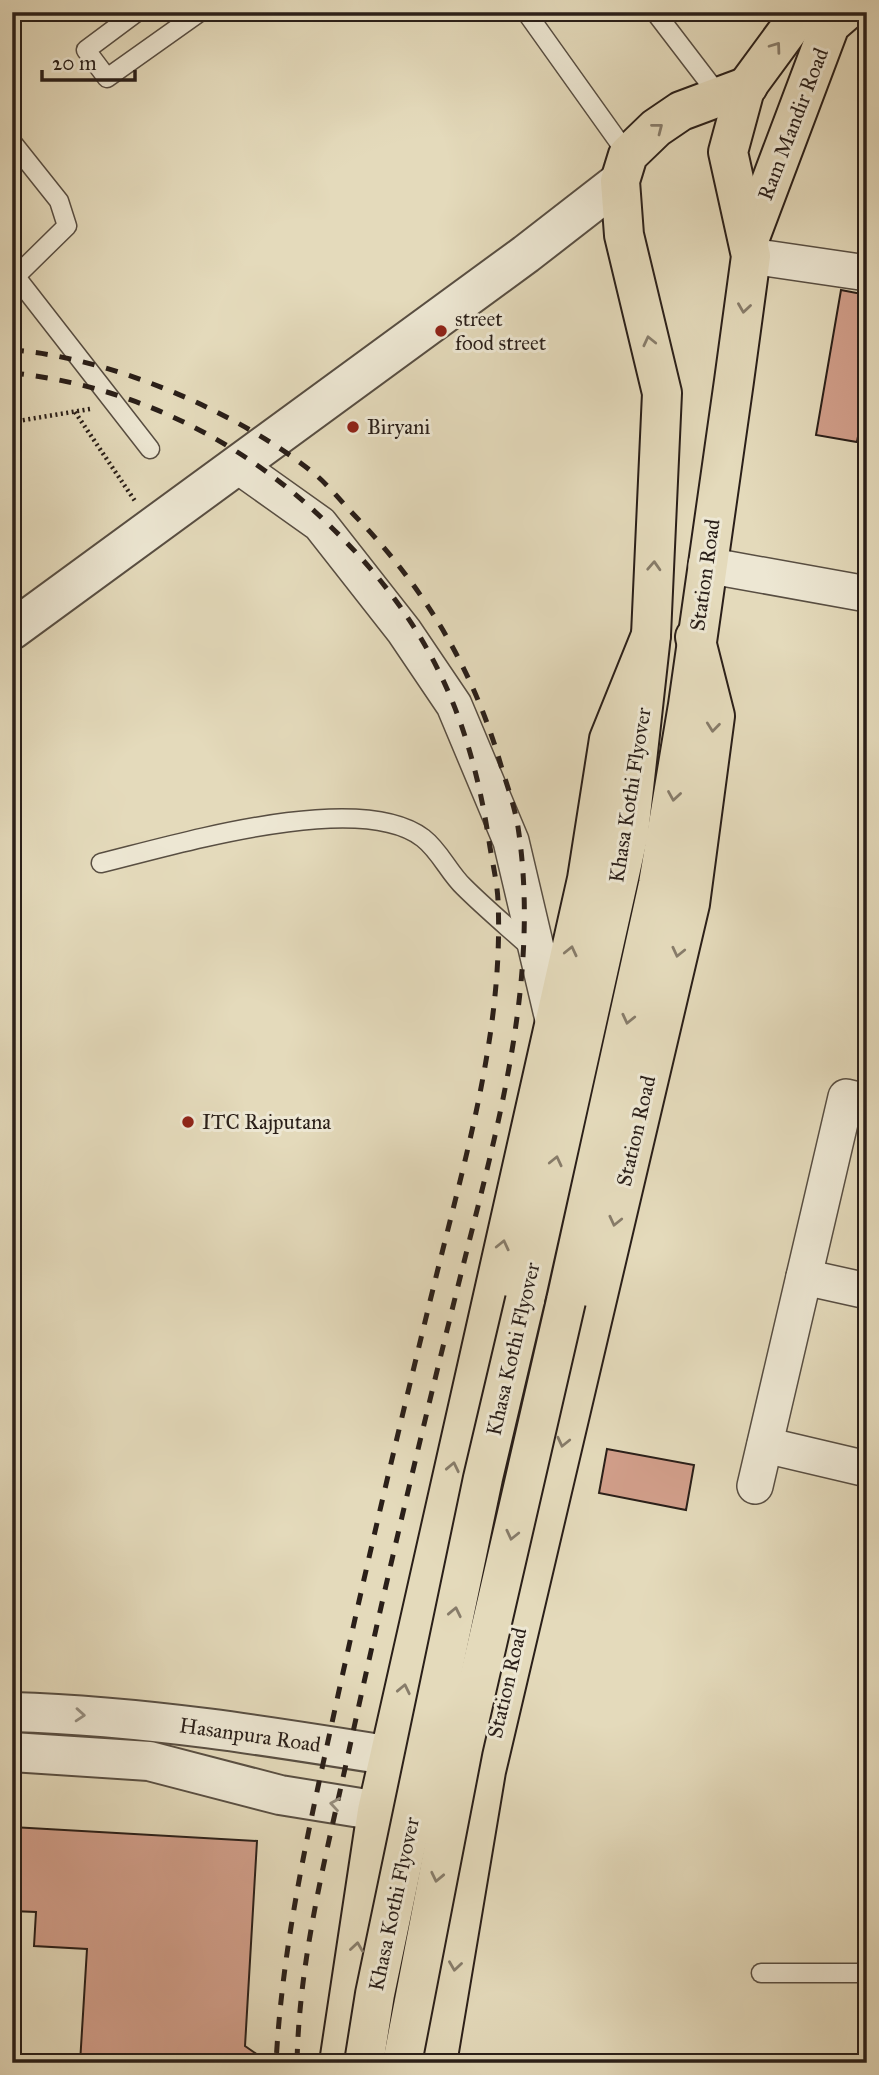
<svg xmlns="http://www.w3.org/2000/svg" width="879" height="2075" viewBox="0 0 879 2075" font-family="'IM FELL Great Primer',serif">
<rect width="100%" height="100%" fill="#e4dabb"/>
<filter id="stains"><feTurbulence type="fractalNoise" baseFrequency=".00286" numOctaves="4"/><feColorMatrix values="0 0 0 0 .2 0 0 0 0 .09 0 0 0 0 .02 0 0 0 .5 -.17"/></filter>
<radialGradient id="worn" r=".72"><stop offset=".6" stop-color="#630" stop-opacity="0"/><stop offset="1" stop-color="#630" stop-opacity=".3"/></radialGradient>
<g fill="#d29f8b" stroke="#2a1f19" stroke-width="2">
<polygon points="841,290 867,295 867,387 857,442 816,435"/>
<polygon points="607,1449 694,1465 686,1510 599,1493"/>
<polygon points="12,1827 257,1841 245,2046 258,2055 258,2063 80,2063 87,1949 34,1946 36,1912 12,1911"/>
</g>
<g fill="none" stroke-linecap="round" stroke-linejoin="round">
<g stroke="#584e42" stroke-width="21">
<g id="service">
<polyline points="137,12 86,50 107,78 200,12"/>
<polyline points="526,12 628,155"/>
<polyline points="655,12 720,97"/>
<polyline points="12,142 59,201 67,226 12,280"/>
<polyline points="16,277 150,449"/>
<path d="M101 863C175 845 359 789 423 838 440 851 449 873 464 887 485 908 509 928 531 948"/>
<polyline points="761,1973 867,1973"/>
</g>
</g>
<g stroke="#584e42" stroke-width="38">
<g id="minor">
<polyline points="751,256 867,273"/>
<polyline points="237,465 320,524 404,631 454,705 511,841 554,1024"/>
<polyline points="706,565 867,594"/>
<polyline points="804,1277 867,1291"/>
<polyline points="765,1445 867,1469"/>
<polyline points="755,1486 846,1097 867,1102"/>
</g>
</g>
<g stroke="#584e42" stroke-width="42">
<g id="tertiary">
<polyline points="12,630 526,254 620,181"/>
<path d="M12 1712C151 1716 287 1739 423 1761"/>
<polyline points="12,1752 149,1761 280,1795 410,1816"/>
</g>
</g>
<g stroke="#2a1f19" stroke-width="42">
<g id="primary">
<polyline points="749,240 830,25 845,12"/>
<polyline points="525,1300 629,833 651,635 662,393 624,235 620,181 628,155 656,128 681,111 748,86"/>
<polyline points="566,1301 658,884 688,705 734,381 751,256 728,152 745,89 792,25 809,12"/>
<polyline points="339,2063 377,1811 587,879 609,739 651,635"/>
<polyline points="437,2063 486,1771 690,904 715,716 695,637"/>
</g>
</g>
<g stroke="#2a1f19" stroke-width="4.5" stroke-dasharray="2 3.5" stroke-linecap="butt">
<polyline points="75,412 135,501"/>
<polyline points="12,422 90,409"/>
</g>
<use href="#service" stroke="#ede7d3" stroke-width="18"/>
<use href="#minor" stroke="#ede7d3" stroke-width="35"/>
<use href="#tertiary" stroke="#ede7d3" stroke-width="38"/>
<use href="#primary" stroke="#e4dabb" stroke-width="38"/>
<g stroke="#2a1f19" stroke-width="5" stroke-dasharray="12 12" stroke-linecap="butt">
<path d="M12 350C110 357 241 413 316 475 331 488 344 505 358 519 427 591 475 673 502 769 508 788 515 808 518 827 541 978 497 1129 461 1274 421 1434 383 1594 348 1755 326 1856 299 1959 297 2063"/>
<path d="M12 373C131 385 242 440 327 523 424 616 469 709 489 841 492 861 497 881 498 900 504 1031 464 1162 433 1289 397 1436 362 1584 330 1732 306 1841 282 1950 276 2063"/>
</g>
<g stroke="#2a1f19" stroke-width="42" stroke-linecap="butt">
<g id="primary-bridge">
<polyline points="364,2063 375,1994 483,1478 525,1300"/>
<polyline points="402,2063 463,1748 566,1301"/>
</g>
</g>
<use href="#primary-bridge" stroke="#e4dabb" stroke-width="38"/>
</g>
<defs><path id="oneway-chevron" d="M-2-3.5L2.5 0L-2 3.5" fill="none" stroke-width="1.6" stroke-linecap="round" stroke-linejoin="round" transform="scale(1.75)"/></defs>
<g stroke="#877c6a">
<use href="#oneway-chevron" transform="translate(776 47) rotate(-54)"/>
<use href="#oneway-chevron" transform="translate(658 128) rotate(-38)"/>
<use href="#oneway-chevron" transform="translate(744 308) rotate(98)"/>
<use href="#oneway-chevron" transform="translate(649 341) rotate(-103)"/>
<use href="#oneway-chevron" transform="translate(654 566) rotate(-87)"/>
<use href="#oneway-chevron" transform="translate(713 727) rotate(96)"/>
<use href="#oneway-chevron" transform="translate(674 796) rotate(99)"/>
<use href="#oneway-chevron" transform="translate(571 951) rotate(-77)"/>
<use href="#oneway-chevron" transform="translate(678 952) rotate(103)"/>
<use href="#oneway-chevron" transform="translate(628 1019) rotate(103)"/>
<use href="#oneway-chevron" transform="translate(556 1161) rotate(-77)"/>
<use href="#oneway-chevron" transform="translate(615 1221) rotate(103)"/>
<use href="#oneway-chevron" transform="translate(503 1245) rotate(-77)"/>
<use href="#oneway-chevron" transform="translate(563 1442) rotate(103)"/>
<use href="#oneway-chevron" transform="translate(453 1467) rotate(-78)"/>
<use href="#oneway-chevron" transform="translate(512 1535) rotate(103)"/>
<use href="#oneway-chevron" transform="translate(455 1612) rotate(-78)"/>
<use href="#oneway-chevron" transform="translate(404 1689) rotate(-78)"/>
<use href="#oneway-chevron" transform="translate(437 1877) rotate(102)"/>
<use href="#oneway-chevron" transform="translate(357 1947) rotate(-82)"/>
<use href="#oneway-chevron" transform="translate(455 1966) rotate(98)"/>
</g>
<g stroke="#958d7f">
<use href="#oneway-chevron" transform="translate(80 1715) rotate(4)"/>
<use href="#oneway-chevron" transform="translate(335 1804) rotate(-171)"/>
</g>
<g fill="#8f2418" stroke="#ede7d3" stroke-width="2.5">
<circle cx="441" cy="331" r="7"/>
<circle cx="353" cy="427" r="7"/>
<circle cx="188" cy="1122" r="7"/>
</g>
<g text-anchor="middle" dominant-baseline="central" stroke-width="6" stroke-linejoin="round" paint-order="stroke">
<g font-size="21" fill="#2a1f19" stroke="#ede7d3">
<text transform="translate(793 124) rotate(-69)">Ram Mandir Road</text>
<text transform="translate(705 575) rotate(-82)">Station Road</text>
<text transform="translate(630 795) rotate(-81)">Khasa Kothi Flyover</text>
<text transform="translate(636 1131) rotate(-77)">Station Road</text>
<text transform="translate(513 1349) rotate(-77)">Khasa Kothi Flyover</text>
<text transform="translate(507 1683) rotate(-77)">Station Road</text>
<text transform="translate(250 1735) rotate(8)">Hasanpura Road</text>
<text transform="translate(394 1904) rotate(-78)">Khasa Kothi Flyover</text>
</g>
<g font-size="21" fill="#2a1f19" stroke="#ede7d3" text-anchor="start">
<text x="455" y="319">street<tspan x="455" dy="24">food street</tspan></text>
<text x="367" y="427">Biryani</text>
<text x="202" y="1122">ITC Rajputana</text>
</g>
</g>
<rect width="879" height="2075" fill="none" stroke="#e4dabb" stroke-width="42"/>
<rect x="14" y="14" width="851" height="2047" fill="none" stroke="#2a1f19" stroke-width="3.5"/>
<rect x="21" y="21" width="837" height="2033" fill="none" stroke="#2a1f19" stroke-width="2"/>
<path d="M42 70v10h93v-10" fill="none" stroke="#2a1f19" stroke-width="3.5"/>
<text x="52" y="70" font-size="21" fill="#2a1f19" stroke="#ede7d3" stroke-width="5" paint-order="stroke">20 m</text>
<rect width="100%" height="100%" filter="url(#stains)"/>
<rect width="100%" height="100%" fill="url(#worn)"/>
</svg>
